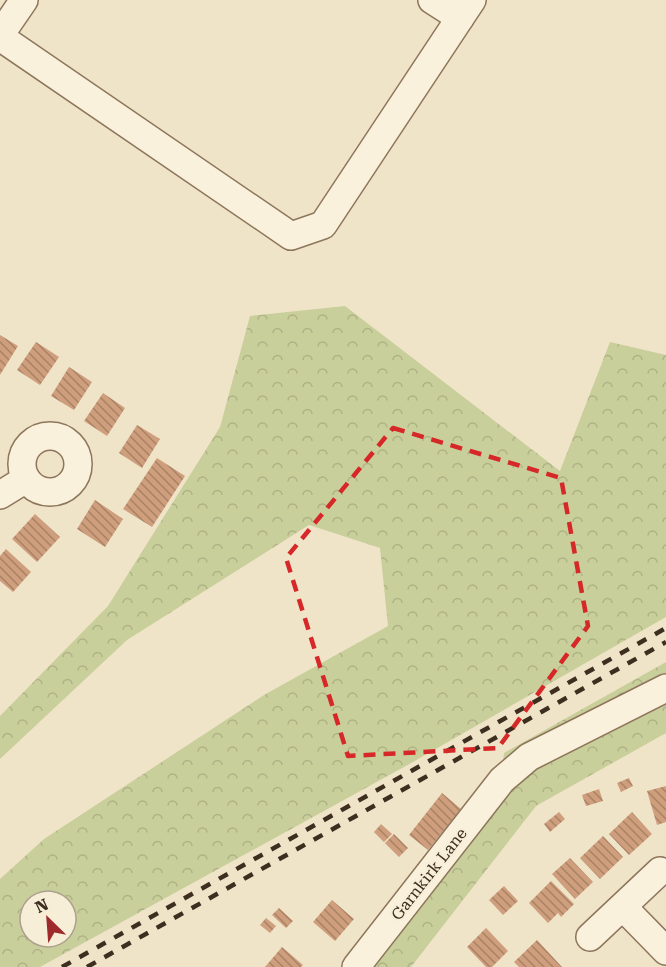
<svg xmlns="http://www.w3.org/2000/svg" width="666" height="967" viewBox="0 0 666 967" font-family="'Roboto Serif',serif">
<defs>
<pattern id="forest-crowns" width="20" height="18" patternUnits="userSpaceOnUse" patternTransform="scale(1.5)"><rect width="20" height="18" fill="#c9cf9b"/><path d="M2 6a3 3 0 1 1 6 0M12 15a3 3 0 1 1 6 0" fill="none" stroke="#aeb285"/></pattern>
<pattern id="building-back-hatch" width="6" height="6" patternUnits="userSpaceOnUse" patternTransform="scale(1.5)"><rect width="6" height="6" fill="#cf9f7d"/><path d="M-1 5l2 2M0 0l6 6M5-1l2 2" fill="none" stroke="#a98266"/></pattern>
</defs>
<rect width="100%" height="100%" fill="#f0e4c8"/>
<g fill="url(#forest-crowns)" fill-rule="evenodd">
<path d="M345 306 560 471 610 342 666 355V617L413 762 40 967H0V879L44 839 264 695 388 626 380 548 309 525 127 640 0 759V716L108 606 220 427 250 316ZM30 901H66V937H30Z"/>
<polygon points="666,662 666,733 536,806 411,967 363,967 501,777 504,753"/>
</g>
<g fill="url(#building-back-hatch)">
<polygon points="0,335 18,346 0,375"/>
<polygon points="36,342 59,357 40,385 17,370"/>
<polygon points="69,367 92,382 74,410 51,396"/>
<polygon points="103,393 125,408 107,436 84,421"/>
<polygon points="137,425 160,439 142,468 119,453"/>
<polygon points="157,458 185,476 152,527 123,509"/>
<polygon points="95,500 123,519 105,547 77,529"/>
<polygon points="35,514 60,537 37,562 12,539"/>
<polygon points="6,549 31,572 13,592 0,581 0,556"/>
<polygon points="629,778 633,786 621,792 617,783"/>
<polygon points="666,786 666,822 657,825 647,791"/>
<polygon points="599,789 603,801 586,806 582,795"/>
<polygon points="442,793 461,809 428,850 409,835"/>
<polygon points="559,812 565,819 550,832 544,824"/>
<polygon points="632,812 652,834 629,855 609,834"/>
<polygon points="381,824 392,834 384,842 374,832"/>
<polygon points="394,834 408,848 399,857 385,843"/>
<polygon points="603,836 623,857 600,879 580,858"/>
<polygon points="570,858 593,882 575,899 552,874"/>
<polygon points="551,881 574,904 561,917 558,913 548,923 529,903"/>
<polygon points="504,886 518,901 503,915 489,900"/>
<polygon points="332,900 354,919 335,941 313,922"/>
<polygon points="279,908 293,921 286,928 272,915"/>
<polygon points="266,918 276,926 270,933 260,925"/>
<polygon points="486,928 508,951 492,967 486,967 467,947"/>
<polygon points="537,940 562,967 519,967 514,962"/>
<polygon points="282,947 303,965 301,967 265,967"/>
</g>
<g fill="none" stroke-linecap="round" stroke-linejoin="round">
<g stroke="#8d765c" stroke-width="30">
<g id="minor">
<polyline points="432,0 460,18 472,0"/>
<polyline points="0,35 24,0"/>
<polyline points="0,37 291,236 323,225 460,18"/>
<circle cx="50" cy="464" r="28"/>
<polyline points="0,495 26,479"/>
<polyline points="623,907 666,951"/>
<polyline points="590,937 660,871"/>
<polyline points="356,967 502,780 529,757 666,688"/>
</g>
</g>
<use href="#minor" stroke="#faf1dc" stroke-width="27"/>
<g stroke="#3d2e20" stroke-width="4.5" stroke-dasharray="10 10" stroke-linecap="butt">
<polyline points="62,967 666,628"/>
<polyline points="87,967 666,642"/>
</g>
</g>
<path fill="none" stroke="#d62828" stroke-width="4.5" stroke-dasharray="12 8" stroke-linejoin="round" d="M393 428 561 478 588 626 498 748 348 756 286 558Z"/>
<g text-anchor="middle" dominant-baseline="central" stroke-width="4.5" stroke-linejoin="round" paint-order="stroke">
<g font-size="16" fill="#3d2e20" stroke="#f7eed8">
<text transform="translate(429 874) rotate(-52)">Garnkirk Lane</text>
</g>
</g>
<g transform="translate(48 919) rotate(335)"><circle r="28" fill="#f7eed8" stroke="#ada18e" stroke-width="1.5"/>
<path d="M0-4.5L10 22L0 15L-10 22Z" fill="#9e2a2b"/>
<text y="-9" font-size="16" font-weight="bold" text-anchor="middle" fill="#3d2e20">N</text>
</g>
</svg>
